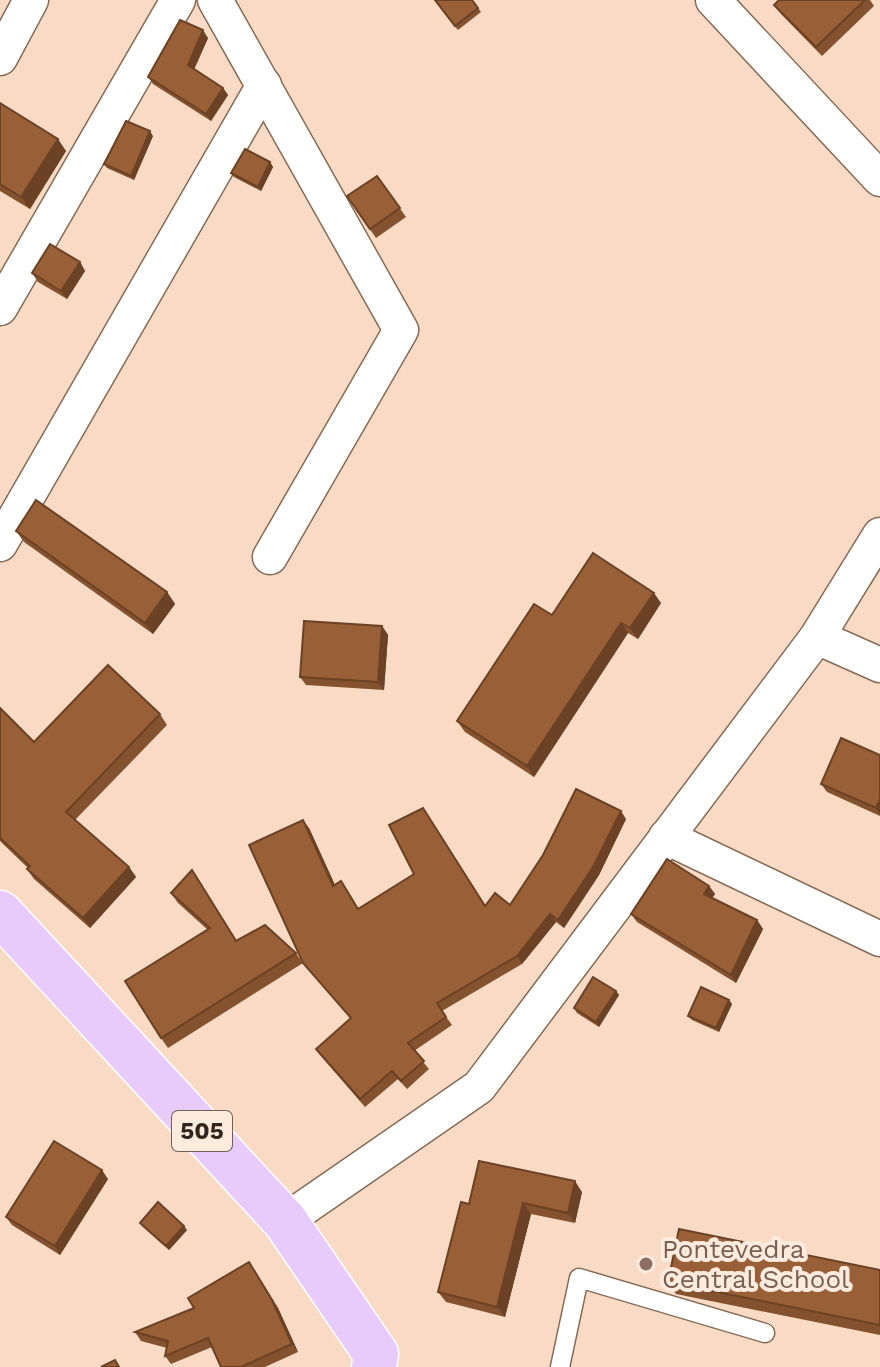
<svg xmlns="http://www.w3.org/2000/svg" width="880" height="1367" viewBox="0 0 880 1367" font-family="'Work Sans',sans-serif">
<rect width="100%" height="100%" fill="#f9dbc5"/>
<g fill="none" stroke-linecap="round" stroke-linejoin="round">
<g stroke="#856b57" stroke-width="21">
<polyline id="lane" points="560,1367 579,1278 765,1333"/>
</g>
<g stroke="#856b57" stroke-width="37">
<g id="street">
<polyline points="215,0 401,330 270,557"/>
<polyline points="713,0 880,179"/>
<polyline points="0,58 31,0"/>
<polyline points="0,308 178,0"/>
<polyline points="0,544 264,85"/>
<polyline points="817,637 880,665"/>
<polyline points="666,837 880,939"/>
<polyline points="285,1221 479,1087 817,637 880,535"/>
</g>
</g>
<g stroke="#fff" stroke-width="47">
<polyline id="primary" points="0,913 285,1221 376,1354 374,1367"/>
</g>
<use href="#lane" stroke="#fff" stroke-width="18"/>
<use href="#street" stroke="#fff" stroke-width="34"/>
<use href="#primary" stroke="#e8cbfb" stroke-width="44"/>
</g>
<g fill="#84522e">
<polygon points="434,0 472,0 481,12 458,30"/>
<polygon points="779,0 870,0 874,6 822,56 780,13 774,5"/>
<polygon points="208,38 194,69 223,88 228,95 211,121 153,84 148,77"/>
<polygon points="0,103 66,151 30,209 0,191"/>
<polygon points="153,136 134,180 107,168 104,164"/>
<polygon points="270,162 273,167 261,191 234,177 231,173"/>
<polygon points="377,176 406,217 376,238 347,196"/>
<polygon points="80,262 85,271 67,299 38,282 32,273"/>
<polygon points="16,531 167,592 175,604 153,634 24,542"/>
<polygon points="661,603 638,639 628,633 534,777 465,732 457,721 552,615"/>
<polygon points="382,626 388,635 384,690 306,685 300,677"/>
<polygon points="0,708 34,742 160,714 167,725 75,820 129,867 136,877 90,928 34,879 27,869 28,868 0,841"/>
<polygon points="880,755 880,816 827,792 821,784"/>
<polygon points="626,819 599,875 564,928 556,922 522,964 442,1011 452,1025 414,1051 429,1069 407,1089 398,1079 365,1107 322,1057 316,1049 351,1019 303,963 168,1048 161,1038 208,930 178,903 171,893 199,880 237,941 296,953 302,962 309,828 335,885 358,909 510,905"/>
<polygon points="709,886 715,894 712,898 757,920 763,929 736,983 637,922 631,914"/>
<polygon points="616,991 619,995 599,1027 577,1013 574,1008"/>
<polygon points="729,1000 732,1004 719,1032 692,1020 688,1016"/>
<polygon points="108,1179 60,1255 12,1225 6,1217"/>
<polygon points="582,1192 575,1223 531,1214 505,1317 446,1302 438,1292 469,1204"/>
<polygon points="140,1223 187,1230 169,1250 143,1227"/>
<polygon points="880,1270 880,1335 676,1294 668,1282"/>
<polygon points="255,1271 278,1308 298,1352 265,1367 221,1367 212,1347 171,1364 165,1356 167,1348 141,1341 135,1332 194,1308"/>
</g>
<g fill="#6b4226">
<polygon points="203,30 208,38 193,72 188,65"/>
<polygon points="223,88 228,95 211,121 206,114"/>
<polygon points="150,131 153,136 134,180 131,176"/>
<polygon points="58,139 66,151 30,209 21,197"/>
<polygon points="270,162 273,167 261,191 258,187"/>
<polygon points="80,262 85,271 67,299 61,291"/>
<polygon points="167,592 175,604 153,634 145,623"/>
<polygon points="654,593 661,603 638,639 630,628"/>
<polygon points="621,623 628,633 534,777 527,766"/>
<polygon points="382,626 388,635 384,690 378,682"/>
<polygon points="880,799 880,814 876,808"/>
<polygon points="621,811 626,819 599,875 564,928 558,920"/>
<polygon points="303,820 309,828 339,894 333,886"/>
<polygon points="129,867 136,877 90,928 83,918"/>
<polygon points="709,886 715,894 709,902 704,894"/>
<polygon points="550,914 556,922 522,964 517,956"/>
<polygon points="757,920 763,929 736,983 731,975"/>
<polygon points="616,991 619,995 599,1027 596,1022"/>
<polygon points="729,1000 732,1004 719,1032 716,1028"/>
<polygon points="102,1170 108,1179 60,1255 55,1246"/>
<polygon points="575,1181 582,1192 575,1223 568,1213"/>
<polygon points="523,1203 531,1214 505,1317 497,1307"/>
<polygon points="184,1226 187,1230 169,1250 166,1246"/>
<polygon points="249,1262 278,1308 298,1352 292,1344"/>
</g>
<g fill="#995f36" stroke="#6b4226" stroke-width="2">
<polygon points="435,0 472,0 478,8 455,26"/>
<polygon points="779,0 865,0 816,47 774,5"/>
<polygon points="180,20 203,30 188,65 223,88 206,114 148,77"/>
<polygon points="0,103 58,139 21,197 0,184"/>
<polygon points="126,121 150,131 131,176 104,164"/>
<polygon points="245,149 270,162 258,187 231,173"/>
<polygon points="377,176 400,208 370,229 347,196"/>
<polygon points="50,244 80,262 61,291 32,273"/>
<polygon points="36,500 167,592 145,623 16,531"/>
<polygon points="593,553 654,593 630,628 621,623 527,766 457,721 534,604 552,615"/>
<polygon points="304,621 382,626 378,682 300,677"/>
<polygon points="108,665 160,714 66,812 129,867 83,918 27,869 30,866 0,838 0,708 34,742"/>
<polygon points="841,738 880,755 880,799 876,808 821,784"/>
<polygon points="576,789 621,811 593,867 558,920 550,914 517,956 437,1003 446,1017 408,1043 424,1061 401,1081 392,1071 360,1099 316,1049 351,1018 303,963 249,845 303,820 333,886 341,881 358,909 414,874 389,825 423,808 485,906 495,893 510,905 543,855"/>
<polygon points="667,859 709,886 704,894 757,920 731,975 631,914"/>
<polygon points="192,870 236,941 265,925 296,953 161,1038 125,981 210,928 171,893"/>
<polygon points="593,977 616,991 596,1022 574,1008"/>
<polygon points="701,987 729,1000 716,1028 688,1016"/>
<polygon points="54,1141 102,1170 55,1246 6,1217"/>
<polygon points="479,1161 575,1181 568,1213 523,1203 497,1307 438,1292 461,1202 469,1204"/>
<polygon points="158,1202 184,1226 166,1246 140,1223"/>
<polygon points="679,1229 880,1270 880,1325 668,1282"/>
<polygon points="249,1262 272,1300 292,1344 241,1367 221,1367 208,1338 165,1356 168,1341 135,1332 194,1308 188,1298"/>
<polygon points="115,1360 119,1367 101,1367"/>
</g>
<circle fill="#8d6e63" stroke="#fdebde" stroke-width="3" cx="646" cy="1264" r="8"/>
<g text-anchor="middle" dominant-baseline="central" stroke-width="8" stroke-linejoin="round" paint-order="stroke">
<rect fill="#fdebde" stroke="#6e6157" stroke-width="2" x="172" y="1111" width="60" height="40" rx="6"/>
<g font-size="24" font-weight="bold" fill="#31261d">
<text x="202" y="1131">505</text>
</g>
<g font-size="26" fill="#785e54" stroke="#fdebde" text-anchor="start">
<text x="662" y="1249">Pontevedra<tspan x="662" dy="30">Central School</tspan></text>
</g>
</g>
</svg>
